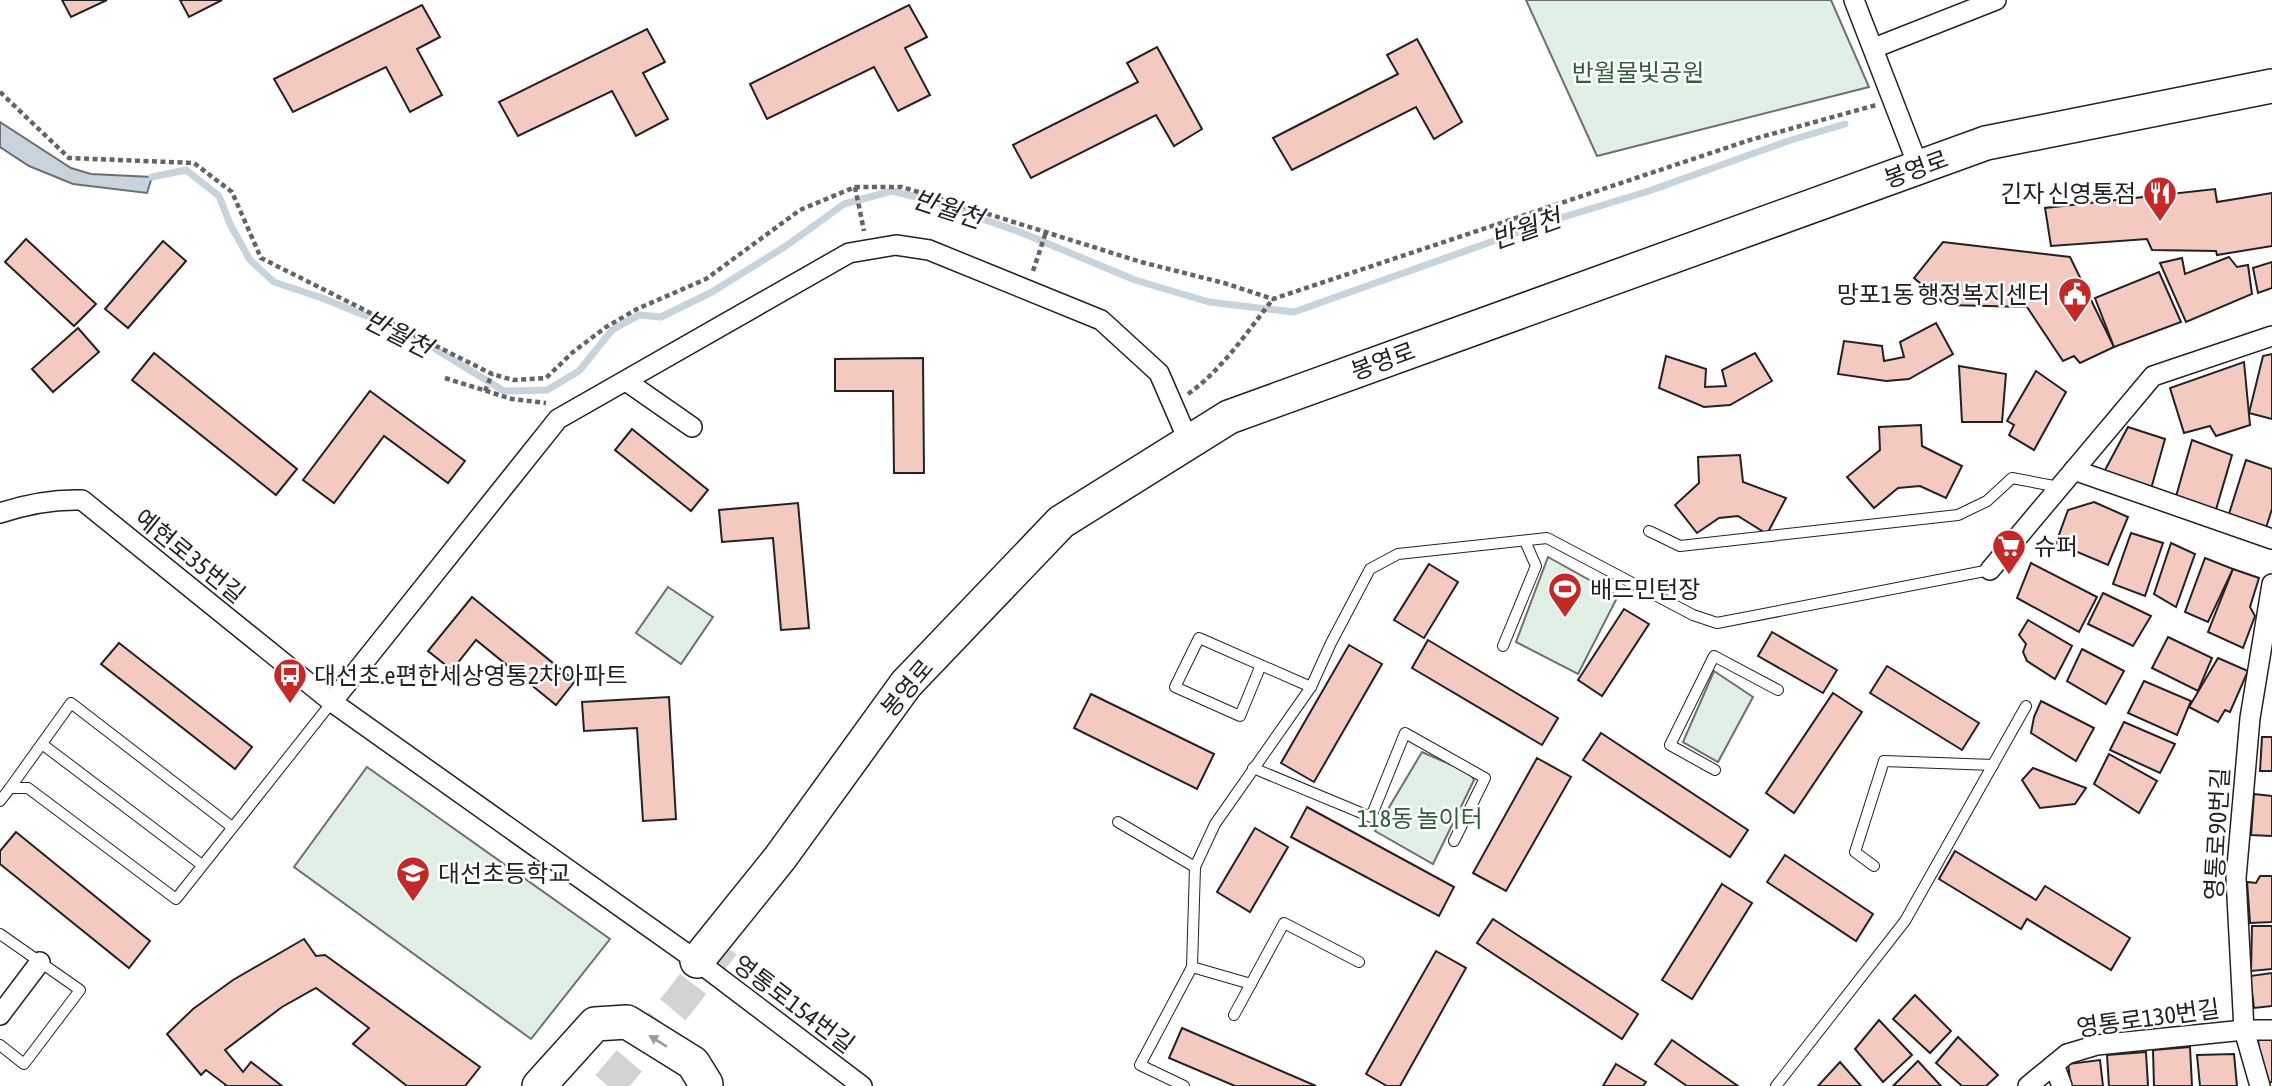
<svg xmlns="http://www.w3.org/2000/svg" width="2272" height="1086" viewBox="0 0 2272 1086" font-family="'Asap Condensed','Noto Sans KR',sans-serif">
<rect width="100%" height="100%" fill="#fff"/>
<g fill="#e0efe3" stroke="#6f6f6f" stroke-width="2">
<polygon points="1526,0 1831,0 1869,87 1597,156"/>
<polygon points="1548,557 1618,596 1578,674 1516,642"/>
<polygon points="668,587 713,617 681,664 636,633"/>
<polygon points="1714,671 1753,697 1718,762 1683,742"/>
<polygon points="1422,752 1470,773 1474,780 1433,864 1375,831"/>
<polygon points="367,767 610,939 531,1039 294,867"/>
</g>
<polygon fill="#c7d3dd" stroke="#6f6f6f" stroke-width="2" points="0,122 71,168 91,174 152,177 147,193 73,184 29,166 0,147"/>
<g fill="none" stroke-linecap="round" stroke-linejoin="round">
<polyline stroke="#c7d3dd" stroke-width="7" points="152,177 186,170 219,196 230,224 250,260 274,282 322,298 379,321 432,347 504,391 547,390 579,371 612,330 639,315 661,317 712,292 786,246 844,204 892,191 928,200 1020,232 1135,280 1209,302 1294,312 1544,223 1649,191 1788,141 1845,124"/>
</g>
<g fill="#f3c9c0" stroke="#222" stroke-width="2">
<polygon points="62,0 107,0 71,17"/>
<polygon points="180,0 222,0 189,17"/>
<polygon points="422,5 440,37 417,49 442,95 410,112 386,67 293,112 274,79"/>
<polygon points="909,5 927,37 905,48 930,95 898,111 874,67 767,119 750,84"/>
<polygon points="647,29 665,62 643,73 668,119 636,136 612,91 518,136 499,102"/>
<polygon points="1417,39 1462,122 1434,139 1416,107 1292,170 1273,138 1398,74 1387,55"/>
<polygon points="1157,47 1202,129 1174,146 1156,115 1031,178 1013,145 1138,82 1127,63"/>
<polygon points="2215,189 2217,202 2272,193 2272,246 2217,255 2216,251 2152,250 2147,239 2051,246 2045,208"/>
<polygon points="26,239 96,304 74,326 5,262"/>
<polygon points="163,241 186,261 128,328 105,309"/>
<polygon points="1943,242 2070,257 2114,347 2080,363 2074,356 2063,361 2027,307 1946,305 1914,278"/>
<polygon points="2229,257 2237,267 2248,265 2252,294 2186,322 2160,263 2182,258 2185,274"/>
<polygon points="2272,262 2272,288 2258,293 2253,268"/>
<polygon points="2159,272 2181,322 2114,347 2095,298"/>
<polygon points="1936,323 1953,354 1909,379 1886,381 1838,374 1844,341 1882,346 1884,361 1904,357 1900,342"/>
<polygon points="78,328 99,352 53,392 32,369"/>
<polygon points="154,353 297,469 276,495 132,380"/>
<polygon points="1755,353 1772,381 1730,405 1704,407 1659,388 1666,356 1706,369 1705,387 1726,386 1722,370"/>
<polygon points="2272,354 2272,419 2249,413 2263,356"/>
<polygon points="923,358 924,473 894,473 893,391 835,391 835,359"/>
<polygon points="2244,362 2250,425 2216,436 2210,426 2184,433 2170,388"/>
<polygon points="1959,366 2006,374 2002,422 1962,422"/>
<polygon points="2036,371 2066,392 2034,450 2009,435 2014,425 2007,421"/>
<polygon points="370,391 465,461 448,483 384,436 334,503 303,480"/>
<polygon points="1921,425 1922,446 1962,466 1946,498 1920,486 1898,488 1874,508 1847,477 1880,450 1879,427"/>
<polygon points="2128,427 2165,439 2151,489 2104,472"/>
<polygon points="632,429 708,490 691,511 615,450"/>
<polygon points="2192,440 2232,455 2215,513 2175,500"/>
<polygon points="1740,455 1743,482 1786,498 1767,534 1738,516 1719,518 1697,533 1675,505 1699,483 1698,457"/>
<polygon points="2246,460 2272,469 2272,509 2265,531 2228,517"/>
<polygon points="2094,502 2128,517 2108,565 2056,543 2068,510"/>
<polygon points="798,503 809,628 781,630 773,538 722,542 719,510"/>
<polygon points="2131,533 2163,543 2145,596 2113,584"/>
<polygon points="2171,543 2195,554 2176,607 2154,594"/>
<polygon points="2205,558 2233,569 2208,622 2185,612"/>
<polygon points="2031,563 2097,597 2079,632 2017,598"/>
<polygon points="1429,564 1458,582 1424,638 1394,620"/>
<polygon points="2233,569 2259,578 2250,607 2255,616 2243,648 2208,632"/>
<polygon points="2103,593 2151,616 2133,646 2088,624"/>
<polygon points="472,597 575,681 556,705 476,640 452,670 428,651"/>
<polygon points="1624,609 1649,624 1602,696 1578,680"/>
<polygon points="2028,620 2072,646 2055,679 2027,661 2023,652 2026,644 2019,635"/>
<polygon points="1772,632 1837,670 1823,693 1758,656"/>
<polygon points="2168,637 2212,658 2198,691 2152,668"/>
<polygon points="1428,640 1558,718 1542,745 1412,668"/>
<polygon points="119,643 252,747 235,769 101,664"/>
<polygon points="1349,645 1382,664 1314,782 1281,763"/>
<polygon points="2082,649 2124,671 2106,704 2067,681"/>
<polygon points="2218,658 2248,671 2230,712 2225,710 2218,722 2189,707"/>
<polygon points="1887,666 1979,723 1962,750 1870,693"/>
<polygon points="2144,681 2191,701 2177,735 2128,713"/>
<polygon points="1833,693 1862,712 1794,813 1766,793"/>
<polygon points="1091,694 1214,754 1197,789 1074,728"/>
<polygon points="669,697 676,819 643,821 637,728 584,731 582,702"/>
<polygon points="2041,701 2094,728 2076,761 2031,733 2034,717"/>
<polygon points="2124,722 2175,744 2160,773 2110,750"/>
<polygon points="1601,733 1748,830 1730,857 1583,760"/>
<polygon points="2262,737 2272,737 2272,771 2260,771"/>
<polygon points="2109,754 2157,781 2139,813 2094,784"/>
<polygon points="1537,758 1571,777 1506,891 1473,873"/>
<polygon points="2033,768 2086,788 2075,804 2040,808 2022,780"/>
<polygon points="2254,794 2272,796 2272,836 2251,835"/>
<polygon points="1307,807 1454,887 1439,916 1291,837"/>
<polygon points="1255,828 1288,847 1250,912 1217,892"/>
<polygon points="16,832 150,941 129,968 0,864 0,851"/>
<polygon points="1955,851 2036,900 2045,886 2130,938 2111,970 2027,919 2021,929 1939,879"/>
<polygon points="1785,855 1873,914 1856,941 1767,882"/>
<polygon points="2260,876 2272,876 2272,922 2250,923 2247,882 2256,883"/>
<polygon points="1722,884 1752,903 1692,999 1662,980"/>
<polygon points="1493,919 1638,1014 1622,1039 1477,943"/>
<polygon points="2252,926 2272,926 2272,969 2251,971"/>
<polygon points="304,939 316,956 325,955 480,1067 465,1086 407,1086 353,1044 369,1028 316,988 282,1007 225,1050 243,1072 251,1062 282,1086 225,1086 226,1085 206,1070 201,1075 167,1034 193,1009 233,980"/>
<polygon points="1436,951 1466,968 1400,1086 1387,1086 1366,1074"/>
<polygon points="2272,973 2272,1006 2254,1008 2250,976"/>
<polygon points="1915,995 1951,1031 1930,1053 1893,1019"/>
<polygon points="1879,1020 1912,1055 1883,1082 1855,1049"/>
<polygon points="1182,1028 1316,1086 1235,1086 1169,1058"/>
<polygon points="1958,1037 1998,1075 1986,1086 1962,1086 1936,1063"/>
<polygon points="2258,1039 2272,1040 2272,1082 2262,1082"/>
<polygon points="1672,1040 1738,1086 1687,1086 1655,1064"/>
<polygon points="2190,1047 2192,1086 2154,1086 2153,1050"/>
<polygon points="2146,1052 2148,1086 2109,1086 2107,1055"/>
<polygon points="2234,1054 2237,1086 2200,1086 2197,1055"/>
<polygon points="2100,1060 2103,1086 2071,1086 2068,1064"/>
<polygon points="1918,1061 1941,1086 1893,1086"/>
<polygon points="1840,1062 1861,1086 1818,1086"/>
<polygon points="1616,1064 1646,1082 1643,1086 1603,1086"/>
</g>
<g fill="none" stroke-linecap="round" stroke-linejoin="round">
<polyline stroke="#d3d3d3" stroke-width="33" stroke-dasharray="33 17" stroke-linecap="butt" points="608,1086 680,1001 726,941"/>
<g stroke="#222" stroke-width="12">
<g id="service">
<polyline points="1649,531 1680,546 1958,515 1987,501 2012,478 2059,487"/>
<polyline points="1503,646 1536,566 1525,541"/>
<polyline points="1261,665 1240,716 1175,687 1199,638 1311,687"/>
<polyline points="42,744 202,865"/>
<polyline points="1253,768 1371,817 1405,733 1485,778 1454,841"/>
<polyline points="1715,770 1670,745 1714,656 1778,690"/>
<polyline points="10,788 71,703 232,827"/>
<polyline points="0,801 10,788 28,788 176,899 332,702"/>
<polyline points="1118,822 1195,867"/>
<polyline points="1874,866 1855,852 1884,761 1993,765"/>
<polyline points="0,934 80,990 24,1064 0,1045"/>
<polyline points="1192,967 1251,984"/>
<polyline points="1234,1015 1284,923 1359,962"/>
<polyline points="1184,1086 1140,1065 1192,967 1195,867 1215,824 1311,687 1331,643 1370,569 1398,554 1547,538 1693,615 1717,623 1990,570"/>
<polyline points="1776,1086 1905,921 2026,706"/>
</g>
</g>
<g stroke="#222" stroke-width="22">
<g id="minor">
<polyline points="1854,0 1919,168"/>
<polyline points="1874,48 1996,0"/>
<polyline points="626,381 692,427"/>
<polyline points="2074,470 2272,539"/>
<path d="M0 513C27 504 53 499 82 500L332 702 697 961 862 1086"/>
<polyline points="1990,570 2153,376 2272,336"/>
<polyline points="332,702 558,419 849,253 896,245 929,250 1101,320 1159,373 1189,442"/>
<polyline points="0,1015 40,962"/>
<polyline points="2054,1065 2062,1086"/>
<polyline points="2028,1086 2067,1054 2097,1045 2244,1030 2272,1030"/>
<polyline points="2260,1086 2244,1030 2236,878 2250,718 2272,584"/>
</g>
</g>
<g stroke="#222" stroke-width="36">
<g id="trunk">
<polyline points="697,961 780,858 906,684 1061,522 1229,417 1986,143 2272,86"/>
<polyline points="539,1086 595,1024 627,1022 693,1063 706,1084 704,1086"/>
</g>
</g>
<g stroke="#646464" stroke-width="4.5" stroke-dasharray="5 3.5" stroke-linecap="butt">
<polyline points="0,92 69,158 194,163 232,192 261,258 492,374 513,380 546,378 573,352 606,327 637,309 706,279 800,210 855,187 902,187 1141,262 1224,283 1273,299 1750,140 1876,105"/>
<polyline points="855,187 864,231"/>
<polyline points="1033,271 1046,232"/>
<polyline points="445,378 512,399 546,403"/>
<polyline points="485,391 492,374"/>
<path d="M1188 394C1222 370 1247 332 1273 299"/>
</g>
<use href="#service" stroke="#fff" stroke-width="10"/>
<use href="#minor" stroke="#fff" stroke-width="19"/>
<use href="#trunk" stroke="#fff" stroke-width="33"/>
</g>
<defs><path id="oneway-solid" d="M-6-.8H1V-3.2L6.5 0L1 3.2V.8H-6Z" transform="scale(1.75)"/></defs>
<use fill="#9c9c9c" href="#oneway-solid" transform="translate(658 1041) rotate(-148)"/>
<defs>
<g id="restaurant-pin" transform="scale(1.75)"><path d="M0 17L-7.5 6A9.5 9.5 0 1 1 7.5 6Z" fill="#c62828" stroke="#fff"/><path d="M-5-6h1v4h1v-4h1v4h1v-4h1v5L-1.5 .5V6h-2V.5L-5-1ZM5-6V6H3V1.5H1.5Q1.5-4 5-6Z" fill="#fff"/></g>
<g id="civic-pin" transform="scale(1.75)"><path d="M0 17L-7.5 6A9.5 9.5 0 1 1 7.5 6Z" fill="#c62828" stroke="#fff"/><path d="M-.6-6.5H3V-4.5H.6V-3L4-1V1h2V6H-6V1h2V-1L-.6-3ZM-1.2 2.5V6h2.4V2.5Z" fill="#fff"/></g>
<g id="supermarket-pin" transform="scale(1.75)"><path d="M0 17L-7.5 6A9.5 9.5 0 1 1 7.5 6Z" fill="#c62828" stroke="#fff"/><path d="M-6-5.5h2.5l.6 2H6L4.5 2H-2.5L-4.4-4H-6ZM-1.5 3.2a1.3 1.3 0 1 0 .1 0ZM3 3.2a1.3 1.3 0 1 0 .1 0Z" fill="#fff"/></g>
<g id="stadium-pin" transform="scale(1.75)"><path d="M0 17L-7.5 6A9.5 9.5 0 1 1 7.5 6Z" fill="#c62828" stroke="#fff"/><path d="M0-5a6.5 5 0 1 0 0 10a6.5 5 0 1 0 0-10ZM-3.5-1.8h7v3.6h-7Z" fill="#fff"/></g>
<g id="bus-pin" transform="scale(1.75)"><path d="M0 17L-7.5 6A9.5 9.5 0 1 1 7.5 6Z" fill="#c62828" stroke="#fff"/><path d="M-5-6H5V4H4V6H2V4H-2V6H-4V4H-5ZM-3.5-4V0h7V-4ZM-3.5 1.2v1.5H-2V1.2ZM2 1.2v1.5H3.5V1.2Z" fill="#fff"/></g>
<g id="school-pin" transform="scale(1.75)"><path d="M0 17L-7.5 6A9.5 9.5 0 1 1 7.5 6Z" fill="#c62828" stroke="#fff"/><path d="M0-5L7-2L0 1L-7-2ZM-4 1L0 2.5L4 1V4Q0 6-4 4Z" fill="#fff"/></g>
</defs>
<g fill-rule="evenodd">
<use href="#restaurant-pin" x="2160" y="193"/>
<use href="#civic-pin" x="2075" y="294"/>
<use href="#supermarket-pin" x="2009" y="546"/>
<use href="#stadium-pin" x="1565" y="589"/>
<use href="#bus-pin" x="290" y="675"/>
<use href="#school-pin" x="413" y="873"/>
</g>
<g text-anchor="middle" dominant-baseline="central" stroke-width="5" stroke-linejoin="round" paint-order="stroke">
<g font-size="24" fill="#2f5e38" stroke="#fff">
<text x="1638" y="72">반월물빛공원</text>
<text x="1420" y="818">118동 놀이터</text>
</g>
<g font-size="24" fill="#222" stroke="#fff">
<text transform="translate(1916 169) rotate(-20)">봉영로</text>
<text transform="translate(1383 361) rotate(-20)">봉영로</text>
<text transform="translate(190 556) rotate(39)">예현로35번길</text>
<text transform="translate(907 688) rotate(-50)">봉영로</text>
<text transform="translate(2217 834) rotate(-87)">영통로90번길</text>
<text transform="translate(794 1004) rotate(37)">영통로154번길</text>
<text transform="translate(2148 1018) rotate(-8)">영통로130번길</text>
</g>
<g font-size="24" fill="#222" stroke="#fff" text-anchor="start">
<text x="2136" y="193" text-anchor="end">긴자 신영통점</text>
<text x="2050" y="294" text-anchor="end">망포1동 행정복지센터</text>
<text x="2034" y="546">슈퍼</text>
<text x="1590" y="589">배드민턴장</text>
<text x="314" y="675">대선초.e편한세상영통2차아파트</text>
<text x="438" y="873">대선초등학교</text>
</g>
<g font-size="26" font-style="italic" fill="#222" stroke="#fff">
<text transform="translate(948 209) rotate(18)">반월천</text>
<text transform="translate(1526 229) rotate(-19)">반월천</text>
<text transform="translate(398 334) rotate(27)">반월천</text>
</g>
</g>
</svg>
